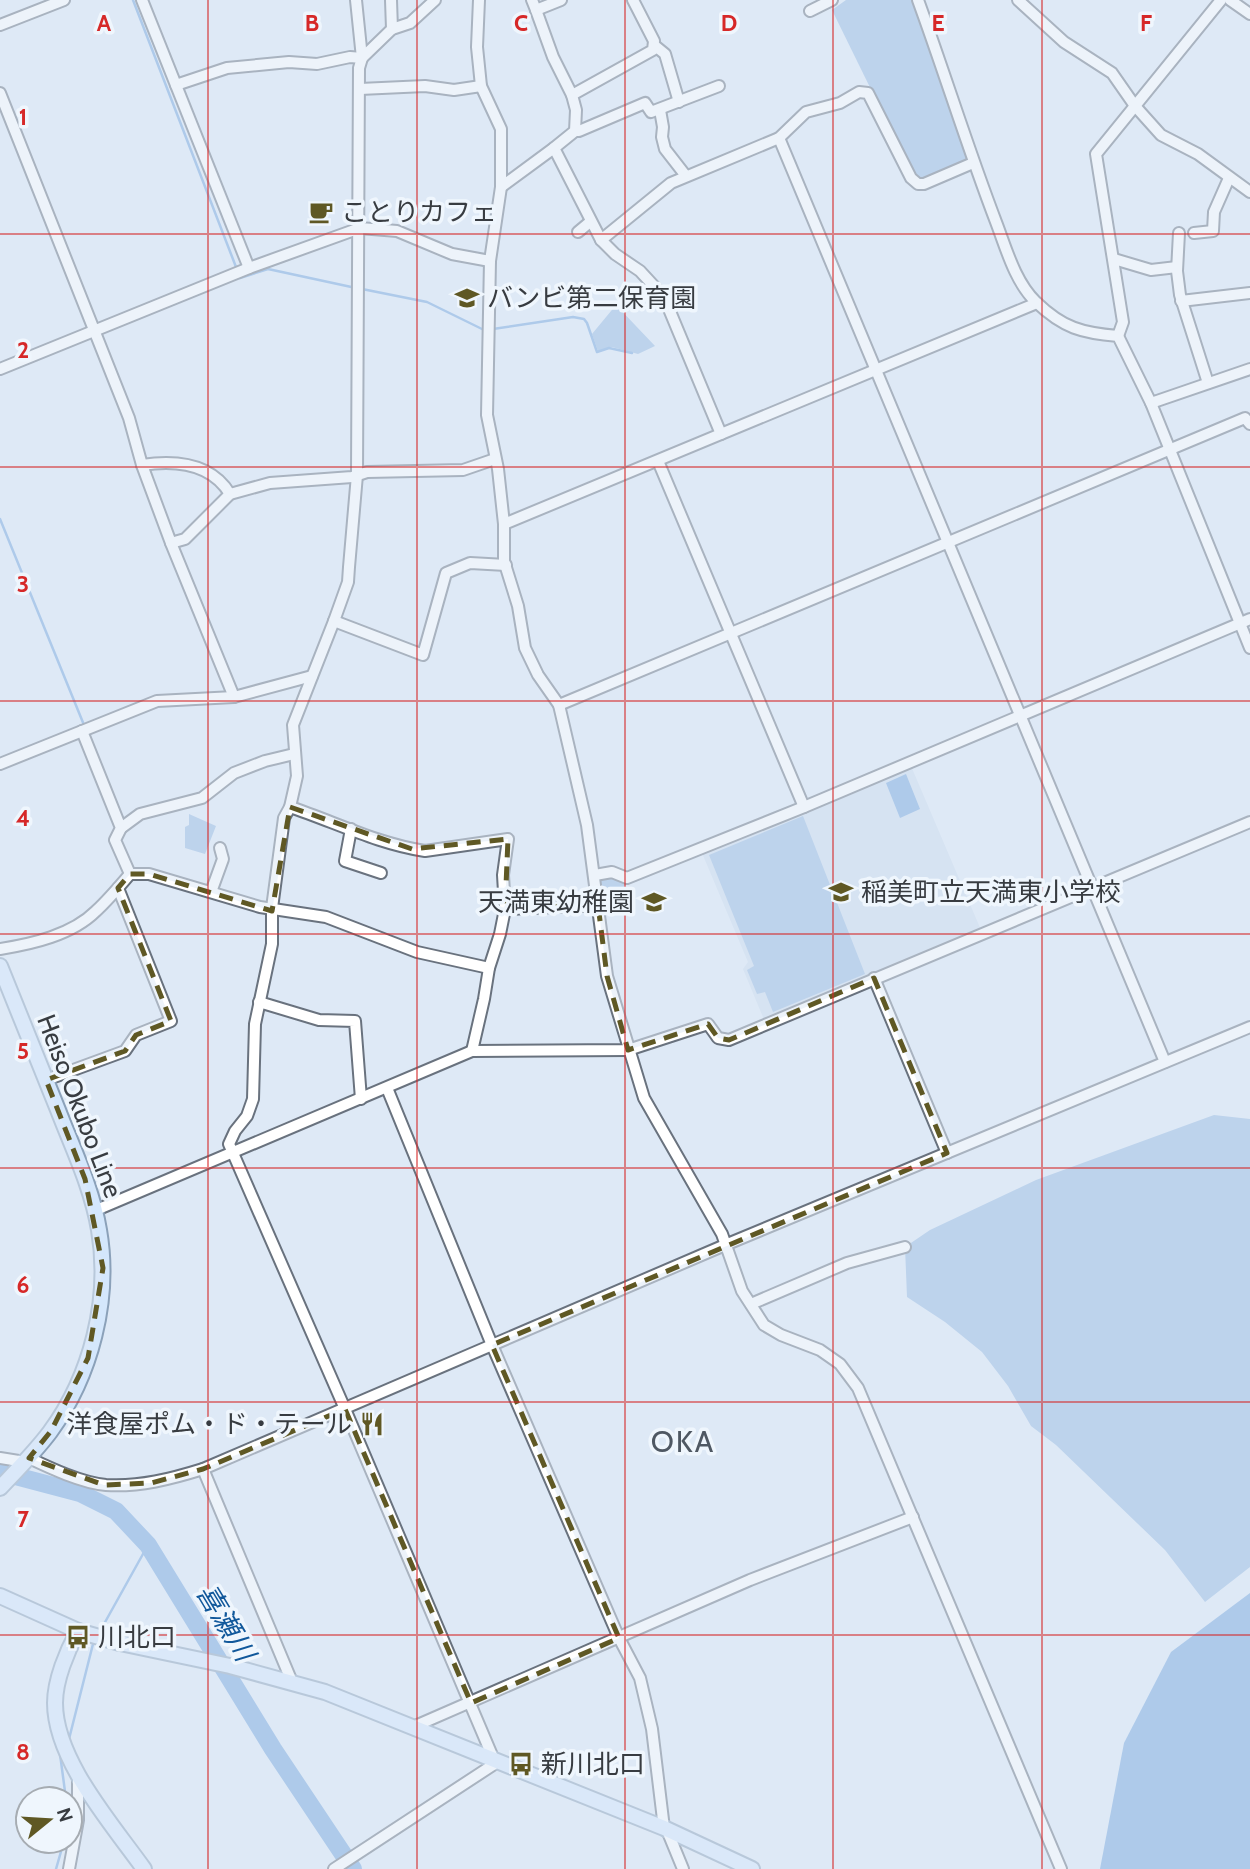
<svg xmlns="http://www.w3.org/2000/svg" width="1250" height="1869" viewBox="0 0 1250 1869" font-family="Cabin,'Noto Sans JP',sans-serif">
<rect width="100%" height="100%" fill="#dee9f6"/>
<polygon fill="#ccdbed" points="911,766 981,930 906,960 765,1022 743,969 748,962 702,853"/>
<g fill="#95b8e0">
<polygon points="846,0 916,0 970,161 920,181 911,171 832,10"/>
<polygon points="616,305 655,346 638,354 612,347 598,351 592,334"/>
<polygon points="189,814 216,826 205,854 185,848 185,827 189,825"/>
<polygon points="803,816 865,974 773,1012 765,992 757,994 747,970 754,966 709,855"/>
<polygon points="608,876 618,879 624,884 627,911 604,916 597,880"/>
<polygon points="1214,1115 1250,1119 1250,1567 1205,1602 1165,1550 1056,1445 1031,1426 1008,1386 982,1352 945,1322 907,1297 905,1247 930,1230 1036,1180"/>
</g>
<g fill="#73a4dc">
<polygon points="906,774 920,809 900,818 886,783"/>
<polygon points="1250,1593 1250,1869 1100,1869 1124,1743 1171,1652"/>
</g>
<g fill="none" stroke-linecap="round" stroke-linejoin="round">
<g stroke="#73a4dc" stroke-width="2.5">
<polyline points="133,0 236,267"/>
<polyline points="240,278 268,269 356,288"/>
<polyline points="362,289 427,302 484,330"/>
<polyline points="493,329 573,317 584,319 587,323 597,352 609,348 632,353"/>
<polyline points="0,519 84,725"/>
<polyline points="104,1624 148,1545"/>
<polyline points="69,1739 93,1644"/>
<polyline points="60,1754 66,1799"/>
<polyline points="56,1869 64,1841"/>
</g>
<polyline stroke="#73a4dc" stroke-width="18" points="0,1472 80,1493 116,1511 148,1545 273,1749 353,1869"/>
<g stroke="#69727e" stroke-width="14">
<g id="minor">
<polyline points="142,0 249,268"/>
<polyline points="356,0 362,58 359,68 357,475 349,567 348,582 334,621 293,725 297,776 290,807 284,818 272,908 272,944 255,1024 253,1099 247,1116 235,1131 229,1144 345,1409 494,1760"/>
<polyline points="391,0 392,29"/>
<polyline points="479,0 477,47 481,86 501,129 501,187 490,261 487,415 498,469 504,524 504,561 518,606 525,648 538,675 559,705 587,825 607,976 644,1098 722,1234 742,1291 764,1325 781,1335 820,1350 840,1364 858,1388 1061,1869"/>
<polyline points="532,0 536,10 561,0"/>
<polyline points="633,0 654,41 653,50 572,95 576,110 575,131 554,148 601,240 615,254 640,271 664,297 721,434"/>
<path d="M918 0C945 74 968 149 996 222 1006 248 1015 282 1036 302 1063 328 1082 333 1118 336L1151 403 1250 648"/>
<polyline points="1018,0 1064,42 1112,73 1135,106 1161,135 1198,154 1250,192"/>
<polyline points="1230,0 1250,14"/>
<polyline points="536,10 553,57 572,95"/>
<polyline points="810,11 832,0"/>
<polyline points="0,25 64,0"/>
<polyline points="654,45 665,54 679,102"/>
<polyline points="176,85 227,68 289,62 317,64 350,57 362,58 392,29 410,23 435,0"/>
<polyline points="360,89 425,86 454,90 481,86"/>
<polyline points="0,93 129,418 142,465 171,543 234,697"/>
<polyline points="660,110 663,127 662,137 665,149 686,176"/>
<polyline points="575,131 579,131 645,103 651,112 719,86"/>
<polyline points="779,138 1165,1062"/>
<polyline points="501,187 554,148"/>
<polyline points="578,232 590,222"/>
<polyline points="1179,233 1177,271 1180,295 1208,383"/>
<polyline points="1194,233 1213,231 1214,212 1229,178"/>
<polyline points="601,240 671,183 779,138 806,112 840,103 859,92 868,93 911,178 918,184 924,184 973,163"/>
<polyline points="1114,259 1151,270 1177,267"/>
<polyline points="1181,301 1250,293"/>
<polyline points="1118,336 1123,322 1096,154 1221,0"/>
<polyline points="0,369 249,268 360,228 397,231 452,254 490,261"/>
<polyline points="1151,403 1250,369"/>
<polyline points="658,461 804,807"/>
<path d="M142 465C175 460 211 463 230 494"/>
<polyline points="504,524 1037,303"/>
<polyline points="171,543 185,539 230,494 270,483 352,477 367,472 463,470 495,459"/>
<polyline points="334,621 423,655 446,573 470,563 506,565"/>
<polyline points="559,705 1245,418 1250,424"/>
<polyline points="82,731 121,828 115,840 130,874"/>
<polyline points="0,764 157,701 234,697 312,676"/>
<path d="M290 807C335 822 378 844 425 851L508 839 503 875 505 909"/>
<polyline points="121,828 140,814 202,798 234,773 265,761 294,754"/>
<polyline points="351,829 345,861 381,873"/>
<polyline points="595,875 612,872 627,878 804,807 1250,619"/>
<polyline points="211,892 223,859 220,848"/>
<path d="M0 949C32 944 72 935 96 911 108 900 119 887 130 874H149L260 907 326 917 417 952 489 968"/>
<polyline points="874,978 947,1153"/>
<polyline points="259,1002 319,1020 355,1021 361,1099"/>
<polyline points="472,1051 484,999 489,968 500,934 505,909 598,905"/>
<polyline points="46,1080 125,1051 136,1035 171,1021 118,888"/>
<polyline points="387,1088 492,1345 619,1638 640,1678 652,1729 664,1828"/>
<polyline points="94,1211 472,1051 628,1050 708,1024 718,1038 729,1040 1250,822"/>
<polyline points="751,1304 847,1263 905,1247"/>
<polyline points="0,1458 25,1462"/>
<path d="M29 1458C50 1468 82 1483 106 1485 140 1487 171 1479 203 1469L725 1245 1250 1027"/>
<polyline points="203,1469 292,1682"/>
<polyline points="413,1727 750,1580 913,1517"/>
<polyline points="667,1830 683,1869"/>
<polyline points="69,1869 78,1820 78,1774"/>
<polyline points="334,1869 499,1761"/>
</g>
</g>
<g stroke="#8ba1b9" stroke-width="18">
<g id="major">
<path d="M0 966C19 1014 39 1062 58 1110 73 1149 92 1188 99 1230 111 1299 91 1376 50 1432 35 1452 17 1470 0 1488"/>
<polyline points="0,1596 78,1631 120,1643 230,1666 325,1692 664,1828 752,1869"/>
<path d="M78 1631C67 1651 55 1680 55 1703 55 1760 112 1824 144 1869"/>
</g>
</g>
<use href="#minor" stroke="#fff" stroke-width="10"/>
<use href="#major" stroke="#d4e7fc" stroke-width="14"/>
</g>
<path d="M0 0H1250V1869H0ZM290 807 412 849 508 839 505 909 598 905 607 976 628 1050 708 1024 718 1038 729 1040 874 978 947 1153 492 1345 619 1638 471 1703 345 1409 203 1469 151 1483 104 1485 29 1458 51 1431 88 1358 103 1268 85 1179 46 1080 125 1051 136 1035 171 1021 118 888 130 874H149L272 911Z" fill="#dee9f6" fill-opacity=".55" fill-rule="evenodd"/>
<path fill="none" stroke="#5f5824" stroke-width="5" stroke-dasharray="14 9" stroke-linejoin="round" d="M290 807 412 849 508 839 505 909 598 905 607 976 628 1050 708 1024 718 1038 729 1040 874 978 947 1153 492 1345 619 1638 471 1703 345 1409 203 1469 151 1483 104 1485 29 1458 51 1431 88 1358 103 1268 85 1179 46 1080 125 1051 136 1035 171 1021 118 888 130 874H149L272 911Z"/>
<path fill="none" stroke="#d62828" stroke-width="2" stroke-opacity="0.55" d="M208 0V1869M417 0V1869M625 0V1869M833 0V1869M1042 0V1869M0 234H1250M0 467H1250M0 701H1250M0 934H1250M0 1168H1250M0 1402H1250M0 1635H1250"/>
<defs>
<g id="cafe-bare" transform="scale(1.89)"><path d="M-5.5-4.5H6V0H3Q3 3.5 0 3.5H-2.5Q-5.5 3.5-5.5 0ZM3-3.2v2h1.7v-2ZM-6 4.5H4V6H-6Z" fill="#5f5824" stroke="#eff6fd" stroke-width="2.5" paint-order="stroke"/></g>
<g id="school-bare" transform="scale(1.89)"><path d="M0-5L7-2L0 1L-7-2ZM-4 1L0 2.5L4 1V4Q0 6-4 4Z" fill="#5f5824" stroke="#eff6fd" stroke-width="2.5" paint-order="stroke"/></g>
<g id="restaurant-bare" transform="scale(1.89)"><path d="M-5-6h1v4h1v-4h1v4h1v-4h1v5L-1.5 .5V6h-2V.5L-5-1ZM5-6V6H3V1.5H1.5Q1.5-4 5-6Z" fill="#5f5824" stroke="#eff6fd" stroke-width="2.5" paint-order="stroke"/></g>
<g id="bus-bare" transform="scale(1.89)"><path d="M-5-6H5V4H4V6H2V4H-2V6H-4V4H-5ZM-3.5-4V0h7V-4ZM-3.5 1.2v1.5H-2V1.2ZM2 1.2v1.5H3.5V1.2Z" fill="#5f5824" stroke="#eff6fd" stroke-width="2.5" paint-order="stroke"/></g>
</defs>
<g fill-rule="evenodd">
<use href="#cafe-bare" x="321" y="212"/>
<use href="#school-bare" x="467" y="298"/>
<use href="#school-bare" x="841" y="892"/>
<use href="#school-bare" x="654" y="902"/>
<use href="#restaurant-bare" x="372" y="1424"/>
<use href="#bus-bare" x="78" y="1637"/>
<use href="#bus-bare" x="521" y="1764"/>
</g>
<g text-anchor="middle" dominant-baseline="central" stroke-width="7" stroke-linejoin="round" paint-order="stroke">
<g font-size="26" fill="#383c41" stroke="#eff6fd" text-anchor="start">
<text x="341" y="212">ことりカフェ</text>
<text x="487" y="298">バンビ第二保育園</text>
<text x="861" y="892">稲美町立天満東小学校</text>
<text x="634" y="902" text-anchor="end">天満東幼稚園</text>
<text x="352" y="1424" text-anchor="end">洋食屋ポム・ド・テール</text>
<text x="98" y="1637">川北口</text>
<text x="541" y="1764">新川北口</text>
</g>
<g font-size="26" fill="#383c41" stroke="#eff6fd">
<text transform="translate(80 1106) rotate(69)">Heiso Okubo Line</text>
</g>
<g font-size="28" font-style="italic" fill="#11589b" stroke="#eff6fd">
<text transform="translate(226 1622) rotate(59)">喜瀬川</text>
</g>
<g font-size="30" letter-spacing="2" fill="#4f5863" stroke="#eff6fd">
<text x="683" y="1441">OKA</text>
</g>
</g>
<g font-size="23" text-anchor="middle" font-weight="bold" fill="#d62828" stroke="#eff6fd" stroke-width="7" stroke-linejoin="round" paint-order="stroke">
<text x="104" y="31">A</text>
<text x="312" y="31">B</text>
<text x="521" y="31">C</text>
<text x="729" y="31">D</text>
<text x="938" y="31">E</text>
<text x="1146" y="31">F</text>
<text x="23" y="125">1</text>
<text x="23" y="358">2</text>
<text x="23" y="592">3</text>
<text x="23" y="826">4</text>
<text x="23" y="1059">5</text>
<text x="23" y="1293">6</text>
<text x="23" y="1527">7</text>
<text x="23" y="1760">8</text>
</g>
<g transform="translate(49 1820) rotate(72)"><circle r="33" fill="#eff6fd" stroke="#a6acb2" stroke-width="2"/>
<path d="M0-5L12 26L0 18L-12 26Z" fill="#5f5824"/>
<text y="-10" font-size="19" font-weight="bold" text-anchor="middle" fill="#383c41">N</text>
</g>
</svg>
